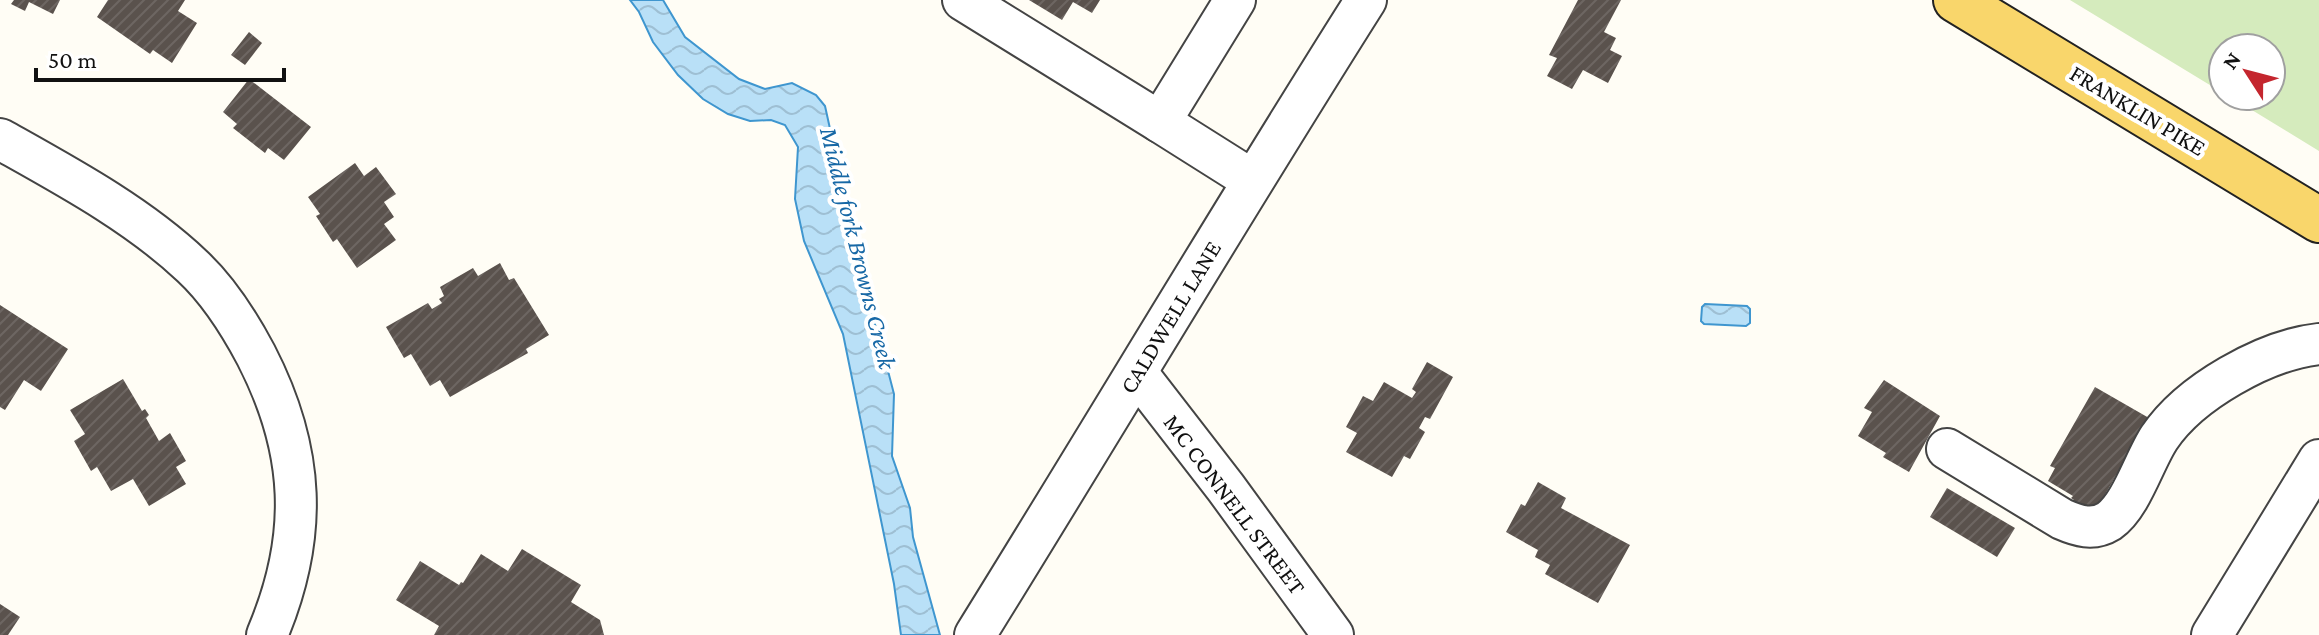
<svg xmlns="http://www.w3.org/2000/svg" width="2319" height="635" viewBox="0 0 2319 635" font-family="'Crimson Pro',serif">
<defs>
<pattern id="water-waves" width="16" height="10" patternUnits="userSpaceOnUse" patternTransform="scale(2)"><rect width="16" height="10" fill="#b9e0f7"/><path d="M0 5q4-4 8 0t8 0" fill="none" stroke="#9ebfd3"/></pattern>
<pattern id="building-hatch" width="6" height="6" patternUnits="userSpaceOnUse" patternTransform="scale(2)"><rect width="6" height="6" fill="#5a524d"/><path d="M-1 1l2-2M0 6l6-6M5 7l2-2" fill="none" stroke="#6d6662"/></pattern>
</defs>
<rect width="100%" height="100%" fill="#fffdf5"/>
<polygon fill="#d5ebbd" points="2070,0 2319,0 2319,151 2229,96 2271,96 2271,48 2223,48 2223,93"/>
<g fill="url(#water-waves)" stroke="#3f96cf" stroke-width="2">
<polygon points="630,0 663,0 685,37 739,79 765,89 792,83 816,95 825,106 836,156 841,219 880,340 894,394 892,456 910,508 913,537 940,635 901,635 894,584 843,334 804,241 795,199 798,147 785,125 771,120 750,121 728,114 703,99 678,75 653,42 639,12"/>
<polygon points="1705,304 1747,306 1750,309 1750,323 1746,326 1704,324 1701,321 1702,307"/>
</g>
<g fill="url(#building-hatch)">
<polygon points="14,0 60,0 53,14 29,2 25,11 11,4"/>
<polygon points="108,0 185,0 178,11 197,23 172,63 153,50 150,54 97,17"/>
<polygon points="1029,0 1100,0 1092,13 1073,2 1062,20"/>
<polygon points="1578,0 1621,0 1604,32 1616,38 1610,50 1622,56 1608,83 1583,70 1572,89 1547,76 1557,58 1549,55"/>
<polygon points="249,32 262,43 245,65 231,55"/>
<polygon points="249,79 311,127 284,160 268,148 265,153 233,128 237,124 223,112"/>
<polygon points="355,163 364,176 376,167 396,194 384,202 394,217 384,224 396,240 357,268 337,239 333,242 316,216 320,214 308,197"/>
<polygon points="500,263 509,280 514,278 549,335 526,349 528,353 450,397 440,380 430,386 411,354 404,358 386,327 428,303 432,309 442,303 439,299 444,296 440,287 473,268 478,276"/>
<polygon points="0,305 68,349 41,391 24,380 5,410 0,407"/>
<polygon points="1427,362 1453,377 1430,419 1425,417 1419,428 1425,432 1410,459 1404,456 1392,477 1346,452 1357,433 1346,427 1363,396 1373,401 1384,382 1412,398 1416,392 1412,389"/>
<polygon points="123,379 142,411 145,409 149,415 146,418 159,441 170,433 186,461 176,467 186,484 149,506 133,479 111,491 97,467 91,471 74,441 85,434 70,410"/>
<polygon points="1884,380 1940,416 1909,472 1883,457 1886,453 1858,436 1872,412 1864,408"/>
<polygon points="2095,387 2149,418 2095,512 2070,507 2074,500 2071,498 2073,496 2048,481 2055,468 2050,466"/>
<polygon points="1538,482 1566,498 1561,508 1630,545 1598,603 1545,574 1550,565 1535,557 1538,550 1506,532 1521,504 1525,506"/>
<polygon points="1947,488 2015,528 1997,557 1930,517"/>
<polygon points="522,549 581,585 571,602 600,620 604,635 434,635 439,626 396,600 420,561 459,585 461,582 463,583 481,554 508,571"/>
<polygon points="0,604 20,617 8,635 0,635"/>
</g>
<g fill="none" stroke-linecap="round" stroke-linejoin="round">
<g stroke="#444" stroke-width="44">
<g id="minor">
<polyline points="963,0 1160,122 1235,0"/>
<polyline points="1160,122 1252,180"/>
<path d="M0 139C66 176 137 214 192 266 219 291 239 323 256 355 305 450 309 536 267 635"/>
<polyline points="1137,373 1226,488 1333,635"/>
<path d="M1947 449 2062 519C2078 526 2093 531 2109 521 2131 506 2144 461 2159 438 2190 392 2265 350 2319 344"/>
<path d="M975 635C1106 424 1233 210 1366 0"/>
<polyline points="2212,635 2319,460"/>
</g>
</g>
<g stroke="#222" stroke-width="48">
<polyline id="major" points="1956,0 2319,220"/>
</g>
<use href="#minor" stroke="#fff" stroke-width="40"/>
<use href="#major" stroke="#f9d66b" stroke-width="44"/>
</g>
<g text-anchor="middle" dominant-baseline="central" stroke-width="8" stroke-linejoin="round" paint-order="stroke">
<g font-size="24" fill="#111" stroke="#fff">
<text transform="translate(2138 110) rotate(31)">FRANKLIN PIKE</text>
<text transform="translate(1170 317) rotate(-59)">CALDWELL LANE</text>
<text transform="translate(1235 504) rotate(53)">MC CONNELL STREET</text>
</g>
<g font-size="26" font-style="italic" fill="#1768a6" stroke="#fff">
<text transform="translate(858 248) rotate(76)">Middle fork Browns Creek</text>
</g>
</g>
<g transform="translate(2247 72) rotate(306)"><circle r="38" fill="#ffffff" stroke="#a0a0a0" stroke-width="2"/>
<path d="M0-6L14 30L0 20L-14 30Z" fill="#c4262e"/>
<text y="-12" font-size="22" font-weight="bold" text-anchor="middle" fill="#111111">N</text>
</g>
<path d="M36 68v12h248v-12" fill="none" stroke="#111111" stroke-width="4"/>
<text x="48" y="68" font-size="24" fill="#111111" stroke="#ffffff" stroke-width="6" paint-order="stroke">50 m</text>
</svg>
